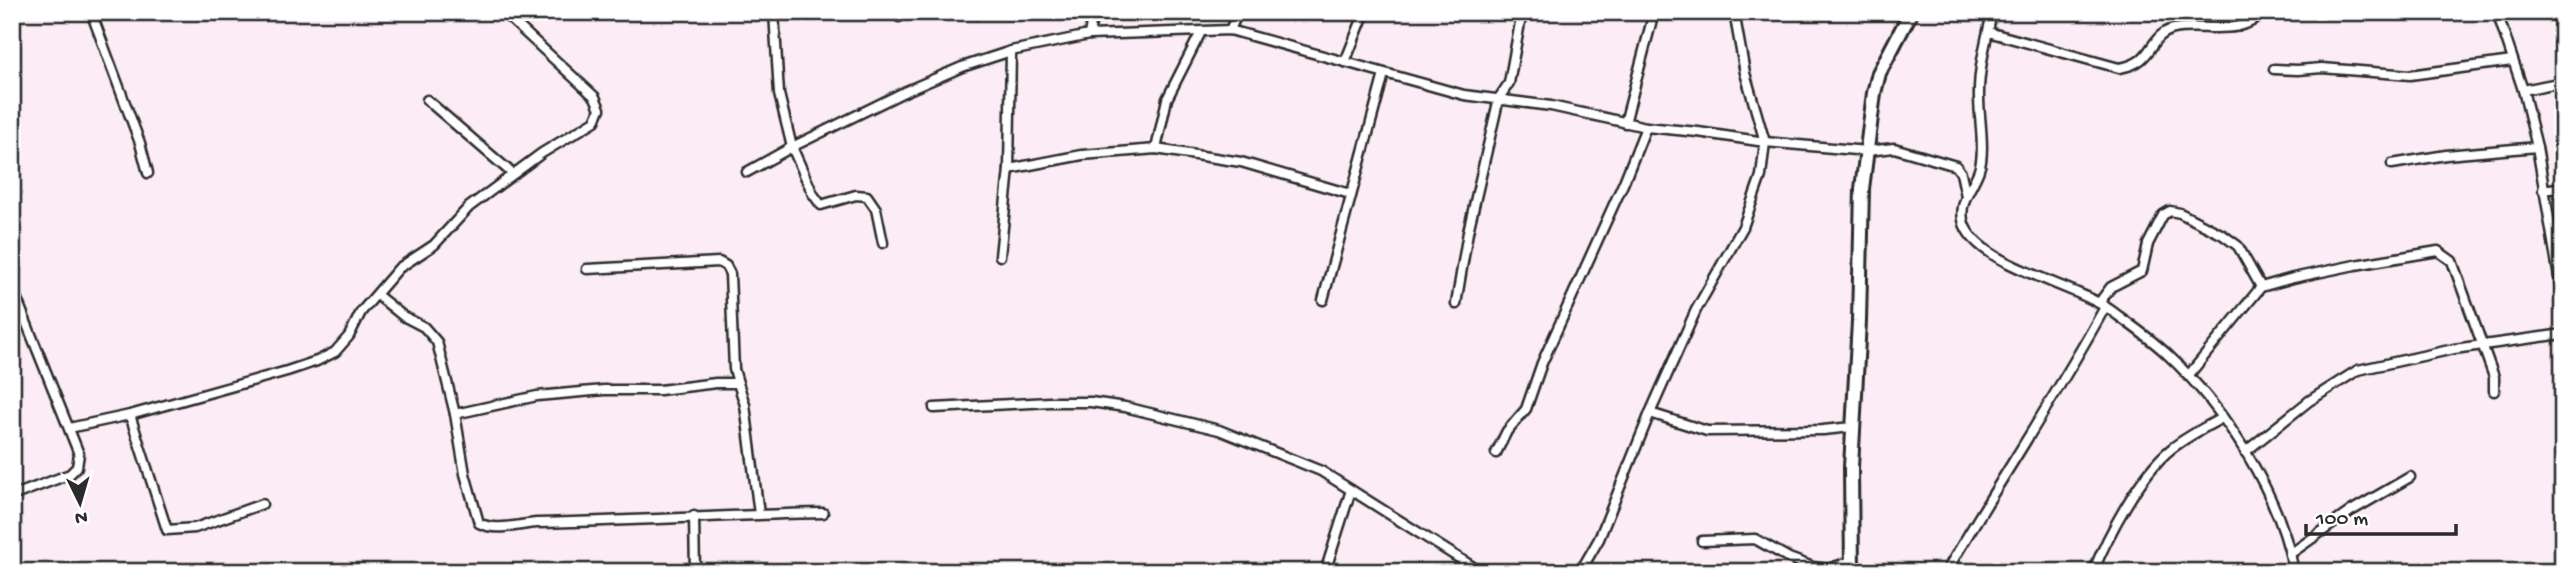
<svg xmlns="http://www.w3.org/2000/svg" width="2575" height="584" viewBox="0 0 2575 584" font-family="'Gochi Hand',sans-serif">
<rect width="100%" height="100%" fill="#fbecf6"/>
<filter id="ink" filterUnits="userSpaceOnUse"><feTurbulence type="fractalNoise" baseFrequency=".0143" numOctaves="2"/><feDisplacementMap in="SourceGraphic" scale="14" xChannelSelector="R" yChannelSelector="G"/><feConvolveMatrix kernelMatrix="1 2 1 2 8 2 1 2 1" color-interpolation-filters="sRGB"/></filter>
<g filter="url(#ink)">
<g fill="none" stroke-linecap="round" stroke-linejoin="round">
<g stroke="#2b2b2b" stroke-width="13">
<g id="street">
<polyline points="91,12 140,143 148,173"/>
<polyline points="774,12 779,94 792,147 813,194 821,205 856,195 867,196 876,209 883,243"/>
<path d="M1992 12C1987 38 1979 65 1979 91 1978 114 1986 149 1979 170 1973 187 1959 201 1963 220 1972 264 2074 284 2109 309 2128 323 2150 338 2167 354 2225 408 2280 494 2294 572"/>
<polyline points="2497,12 2523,90 2537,147 2563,301"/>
<polyline points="976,14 977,12"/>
<polyline points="899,17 899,12"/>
<polyline points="1230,30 1238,12"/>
<path d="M1988 32 2119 68C2156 63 2147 35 2174 29 2200 23 2243 38 2262 12"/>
<polyline points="1089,35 1093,12"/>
<polyline points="1345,62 1365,12"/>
<polyline points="2274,69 2298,70 2322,68 2410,75 2512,61"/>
<polyline points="2523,90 2563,82"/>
<polyline points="427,100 513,174"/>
<polyline points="1625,123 1654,12"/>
<polyline points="1156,149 1167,99 1201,32"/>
<polyline points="2392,164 2446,155 2537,147"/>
<polyline points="1009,169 1082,155 1156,149 1241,162 1350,194"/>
<polyline points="747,172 792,147 904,92 962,67 1011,51 1089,35 1230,30 1464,95 1551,106 1646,127 1698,132 1765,142 1867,151 1894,148 1956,166 1961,173 1966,196"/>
<polyline points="2543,190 2563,187"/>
<polyline points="1000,256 1009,169 1011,51"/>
<polyline points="587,269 719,262 726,266 730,274 734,369 738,383"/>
<polyline points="12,287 79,454 77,467 70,474 12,496"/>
<path d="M377 295 403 316 424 327 437 342 455 414 465 474 479 523C496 532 519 524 537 523 633 521 728 515 823 513"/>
<polyline points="1323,300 1384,74"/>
<polyline points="2099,303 2111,287 2142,271 2148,244 2163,215 2170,211 2180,213 2223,235 2238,246 2261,287"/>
<polyline points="1456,304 1468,232 1499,98 1509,83 1522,12"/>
<polyline points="2188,376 2261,287 2293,278 2355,265 2438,251 2452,261 2494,377 2494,391"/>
<polyline points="934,408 1050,402 1091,402 1125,407 1219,430 1321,471 1481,572"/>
<polyline points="1650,413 1707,431 1823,430 1852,427"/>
<polyline points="455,414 537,396 604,390 660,390 716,383 738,383 745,405 759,514"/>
<polyline points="130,415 167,530 195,528 262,504"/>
<polyline points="69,428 130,415 287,371 317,361 335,352 349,336 361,312 399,268 434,245 469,207 542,153 595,121 600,109 595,97 503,12"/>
<polyline points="2245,452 2309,401 2358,370 2454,349 2563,334"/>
<polyline points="1496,453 1507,431 1526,409 1542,363 1624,182 1646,127"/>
<polyline points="694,516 695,572"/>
<polyline points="1702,541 1755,539 1789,558 1813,567 1828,569 1852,561"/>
<polyline points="2290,554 2351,511 2410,477"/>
<polyline points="1325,572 1351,490"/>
<polyline points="1580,572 1599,539 1650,413 1696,310 1743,227 1761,176 1765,142 1745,73 1734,12"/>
<path d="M1946 572C1998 483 2056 397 2105 307"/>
<path d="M2093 572C2108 535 2140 474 2171 449 2186 437 2205 427 2222 418"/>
</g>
</g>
<g stroke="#2b2b2b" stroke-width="18">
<polyline id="secondary" points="1852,572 1851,467 1859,321 1862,189 1874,93 1879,73 1911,12"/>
</g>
<use href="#street" stroke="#fff" stroke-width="8"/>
<use href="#secondary" stroke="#fff" stroke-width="12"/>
</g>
</g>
<rect width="2575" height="584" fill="none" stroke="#fff" stroke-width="42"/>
<rect x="21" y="21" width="2533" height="542" fill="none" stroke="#2b2b2b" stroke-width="2.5" filter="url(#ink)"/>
<g transform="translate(80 503) rotate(175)" stroke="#ffffff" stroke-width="5" paint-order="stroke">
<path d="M0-5L12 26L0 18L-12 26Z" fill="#2b2b2b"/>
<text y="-10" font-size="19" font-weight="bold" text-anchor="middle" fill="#2b2b2b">N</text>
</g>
<path d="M2306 524v10h150v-10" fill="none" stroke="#2b2b2b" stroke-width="3.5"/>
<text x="2316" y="524" font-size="21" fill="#2b2b2b" stroke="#ffffff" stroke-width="5" paint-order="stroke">100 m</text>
</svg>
